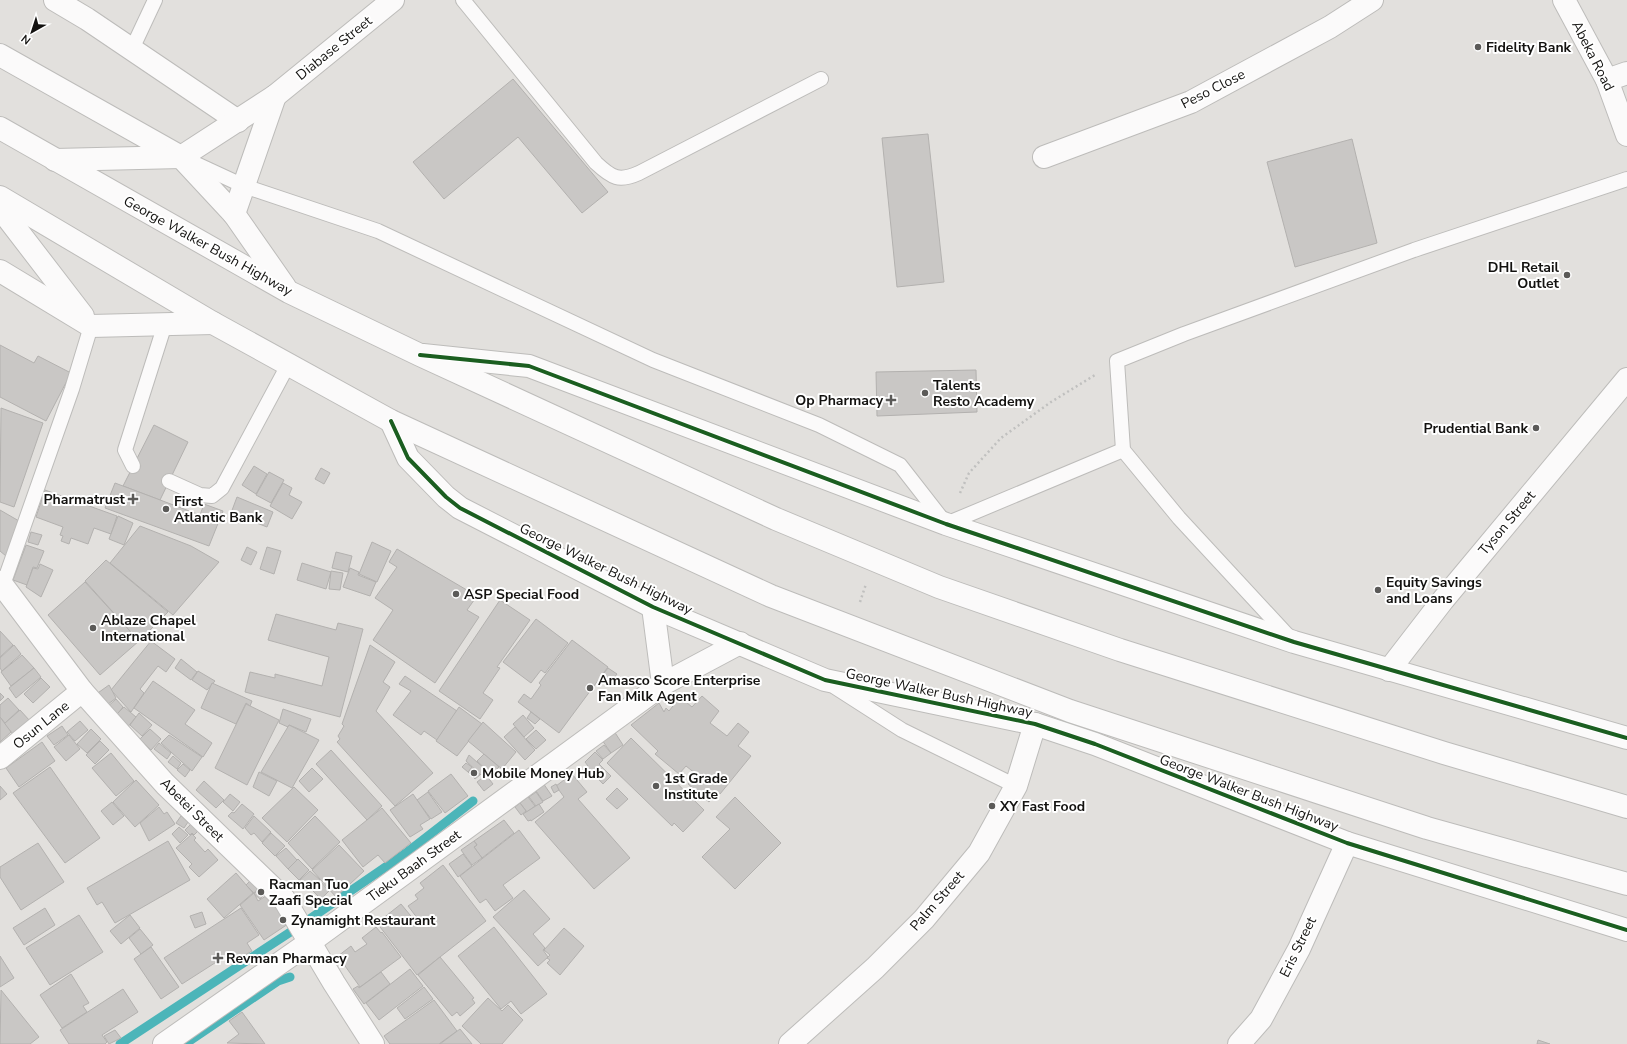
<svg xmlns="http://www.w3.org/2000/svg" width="1627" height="1044" viewBox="0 0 1627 1044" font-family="'Nunito Sans',sans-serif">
<rect width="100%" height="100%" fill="#e2e0dd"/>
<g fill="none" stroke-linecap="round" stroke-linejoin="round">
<g stroke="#4cb5b9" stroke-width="9">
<polyline points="120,1044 295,929 406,853 473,801"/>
<polyline points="185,1044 278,981 290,977"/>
</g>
</g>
<g fill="#c9c7c5" stroke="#b3b1af">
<polygon points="513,79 608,192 582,213 518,137 444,199 413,162"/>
<polygon points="928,134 944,282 897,287 882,138"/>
<polygon points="1352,139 1377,243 1295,267 1267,162"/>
<polygon points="0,345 34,363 38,356 71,373 46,421 0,397"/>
<polygon points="976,370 977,412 877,416 876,372"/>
<polygon points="1,408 43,423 14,507 0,502"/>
<polygon points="154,425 188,442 160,500 123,486"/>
<polygon points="254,466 267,474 256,494 242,485"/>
<polygon points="321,468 330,473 324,484 315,479"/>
<polygon points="269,472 284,480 271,503 256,495"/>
<polygon points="115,483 200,515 204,504 223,511 209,546 105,508"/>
<polygon points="283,483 292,488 289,495 302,502 292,519 270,506"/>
<polygon points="45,490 117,516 111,534 94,528 88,544 71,538 69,544 61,541 63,536 60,535 63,527 36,517"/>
<polygon points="237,497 273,512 267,527 231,513"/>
<polygon points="0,510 19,521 6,556 0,551"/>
<polygon points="118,516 133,523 124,545 109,539"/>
<polygon points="140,526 191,546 219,562 173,615 110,563"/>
<polygon points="31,532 42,535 38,545 28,542"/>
<polygon points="372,542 391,551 377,582 359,574"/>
<polygon points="26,545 44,551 37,568 33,567 27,585 13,580"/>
<polygon points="247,547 257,552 251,565 241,560"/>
<polygon points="267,547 281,551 274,574 260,569"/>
<polygon points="397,549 477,596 467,610 479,617 435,683 373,640 393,610 375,598 397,567 389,562"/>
<polygon points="336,552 352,556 348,572 332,568"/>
<polygon points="106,560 168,612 139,641 85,581"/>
<polygon points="302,563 331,572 326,589 297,580"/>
<polygon points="40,564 53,570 41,597 26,587 33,568 38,569"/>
<polygon points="350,568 359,572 358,575 376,582 370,596 343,587"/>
<polygon points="331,571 343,573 340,590 329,589"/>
<polygon points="85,582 139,641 100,675 48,615"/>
<polygon points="500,600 530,620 497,667 500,668 483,693 493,700 480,719 439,691"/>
<polygon points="276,614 336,630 338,623 363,629 340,717 245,692 250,672 275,678 275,674 322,686 329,657 268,640"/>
<polygon points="536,619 568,643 545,673 541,670 531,683 503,662"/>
<polygon points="0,631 13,645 0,657"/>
<polygon points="572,640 608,667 559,733 518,702 524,694 531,699 541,685 539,683"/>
<polygon points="151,641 175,659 166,672 158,666 140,689 144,693 131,712 111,690"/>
<polygon points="14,645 21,654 2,671 0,668 0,658"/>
<polygon points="370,645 395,662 383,682 390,687 376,711 433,773 395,806 337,742 340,739 338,736 344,726 342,724"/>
<polygon points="22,655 34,668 11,686 1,672"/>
<polygon points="181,659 197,672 191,680 175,668"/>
<polygon points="34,668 41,677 16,698 9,688"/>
<polygon points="608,668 617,674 609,684 601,677"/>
<polygon points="198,671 215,681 207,690 192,680"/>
<polygon points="405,676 457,711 437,740 424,731 421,735 393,715 411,691 399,684"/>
<polygon points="41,678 50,687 33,703 24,694"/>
<polygon points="153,681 195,710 185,724 212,743 203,757 134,708"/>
<polygon points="212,683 252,701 250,706 246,703 236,724 201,708"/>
<polygon points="109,685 116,698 103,708 95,695"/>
<polygon points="0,693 4,697 0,701"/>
<polygon points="702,696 719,711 710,723 727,736 738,723 749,732 738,746 751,756 720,794 717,792 709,802 688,784 696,774 686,766 679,774 655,754 658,751 631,725 659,703 664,712 666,708 669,711 680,697 692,707"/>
<polygon points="8,698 19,710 5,723 0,717 0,705"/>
<polygon points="116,699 123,707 114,718 105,709"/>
<polygon points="246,704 279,720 247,785 215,768"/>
<polygon points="124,707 136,717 126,729 114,717"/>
<polygon points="459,707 482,724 457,756 436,741"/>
<polygon points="283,709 311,719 306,732 289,725 288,727 279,723"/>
<polygon points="20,710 30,721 14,735 4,724"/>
<polygon points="531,712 540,719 535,724 527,718"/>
<polygon points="139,713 152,725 142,736 130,725"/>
<polygon points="523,715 534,728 524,737 513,724"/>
<polygon points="0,717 11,732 0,742"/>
<polygon points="80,721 88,730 75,741 67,732"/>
<polygon points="483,722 516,752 502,769 468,741"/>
<polygon points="289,725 319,740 292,788 261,772"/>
<polygon points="62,726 68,735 54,745 47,736"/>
<polygon points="515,727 535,750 525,760 504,737"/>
<polygon points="91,729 101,739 87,753 77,744"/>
<polygon points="150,729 161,739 151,750 140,739"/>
<polygon points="536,730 546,740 536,749 526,739"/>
<polygon points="614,731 623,745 611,753 602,740"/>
<polygon points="69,735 80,749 66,761 54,747"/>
<polygon points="169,735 202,757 192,771 161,743"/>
<polygon points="631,738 704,810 683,832 674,823 672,826 607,763"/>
<polygon points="100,741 109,750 95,764 86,755"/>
<polygon points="42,742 55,761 19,787 6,768"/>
<polygon points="159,743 171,753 167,759 154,749"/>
<polygon points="604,745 611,753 603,759 596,751"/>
<polygon points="331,750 382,806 367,820 316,764"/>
<polygon points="595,752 603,760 599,764 611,776 603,784 587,767 588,766 585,762"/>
<polygon points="111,753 134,781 116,796 92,768"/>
<polygon points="484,754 499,767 491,774 477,761"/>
<polygon points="469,755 486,770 481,775 466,761"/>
<polygon points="173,756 181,763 177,769 168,762"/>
<polygon points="466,763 472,767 468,772 462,767"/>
<polygon points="183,764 190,770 185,777 177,770"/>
<polygon points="50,767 100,838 65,863 13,793"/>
<polygon points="312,768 323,779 309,792 299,781"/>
<polygon points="473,768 480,775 475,779 468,772"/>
<polygon points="259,772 277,781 269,796 253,787"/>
<polygon points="451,774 468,796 445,813 428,791"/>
<polygon points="572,774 587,792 578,799 630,858 594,889 535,822 564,797 556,786"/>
<polygon points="486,775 493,784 484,791 477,782"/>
<polygon points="136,780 159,805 135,827 113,802"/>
<polygon points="204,781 224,800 216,808 196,790"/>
<polygon points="543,783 552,796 543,801 534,788"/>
<polygon points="556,784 559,790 554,793 551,787"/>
<polygon points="0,786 7,794 0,800"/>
<polygon points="294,787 318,810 287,842 262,818"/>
<polygon points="617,788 628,799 617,809 606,799"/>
<polygon points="428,792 442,812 431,819 417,800"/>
<polygon points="536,792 543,802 536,806 529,797"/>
<polygon points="230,794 240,802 233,811 223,802"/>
<polygon points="413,794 430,819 420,825 423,829 410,837 390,810"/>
<polygon points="528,797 535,806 527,812 520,803"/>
<polygon points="735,797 781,843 735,889 702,857 730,829 716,817"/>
<polygon points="112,802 124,816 113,825 101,811"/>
<polygon points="520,803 526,811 521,815 515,807"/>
<polygon points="242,804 254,814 243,829 228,816 232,812 234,813"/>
<polygon points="539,804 544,812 531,821 531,820 528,821 523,814"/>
<polygon points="159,807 164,814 167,812 175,824 149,841 140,823"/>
<polygon points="382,808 411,843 385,863 378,855 363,867 342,840"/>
<polygon points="181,816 188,822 184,828 176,823"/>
<polygon points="254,816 271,832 262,842 254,833 251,835 245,828"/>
<polygon points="315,816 340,842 312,869 288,843"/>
<polygon points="504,820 514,833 482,858 474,847 477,845 474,841"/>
<polygon points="191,824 198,831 194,835 192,833 190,835 185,830"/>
<polygon points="179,827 188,835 180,843 172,834"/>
<polygon points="519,830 540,858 503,885 513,898 495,911 486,899 480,903 460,876"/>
<polygon points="271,833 285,846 275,856 262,843"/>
<polygon points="192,834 196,838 194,840 205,852 208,849 218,860 199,877 189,867 192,864 176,848"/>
<polygon points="168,841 190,880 115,923 102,902 97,905 87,888"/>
<polygon points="474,841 477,845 474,847 482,858 472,865 461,850"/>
<polygon points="38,843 64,882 21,910 0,877 0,867"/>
<polygon points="339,845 364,871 336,897 312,870"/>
<polygon points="286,848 297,860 288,869 276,856"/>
<polygon points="463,854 472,866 458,877 449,864"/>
<polygon points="298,859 309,870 299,880 288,869"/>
<polygon points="443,865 486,921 417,975 377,923 401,904 415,921 418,919 408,906 418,899 415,895 424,888 420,883"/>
<polygon points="310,871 320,880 310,890 300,880"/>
<polygon points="236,873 253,893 224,918 207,899"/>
<polygon points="253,878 261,885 254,893 246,885"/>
<polygon points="320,881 329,891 321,899 311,889"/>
<polygon points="262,885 268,890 260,899 254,894"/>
<polygon points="524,890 550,919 533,934 545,948 543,950 548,957 538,966 493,917"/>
<polygon points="254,893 258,901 269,894 288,924 264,940 240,905"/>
<polygon points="45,908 55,925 24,945 13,928"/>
<polygon points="241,908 259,935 247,943 252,951 237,960 232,952 182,984 164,958"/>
<polygon points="202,912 206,924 195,928 190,916"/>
<polygon points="79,915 103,952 50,985 26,948"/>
<polygon points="130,915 140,928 121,944 110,931"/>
<polygon points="376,927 381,933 382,932 401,957 360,987 338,956 351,946 355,952 367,944 362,938"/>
<polygon points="494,927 547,994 521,1014 511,1001 501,1009 458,956"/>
<polygon points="564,928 584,946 560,975 547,963 550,960 547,958 550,955 544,950"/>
<polygon points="140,929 153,945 141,954 129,938"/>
<polygon points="151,947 179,987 161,999 134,959"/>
<polygon points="0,956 14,978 0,987"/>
<polygon points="440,957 474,998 472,999 475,1003 460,1016 457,1012 452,1016 418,975"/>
<polygon points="410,969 423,986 379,1020 366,1003"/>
<polygon points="381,972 390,984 364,1004 353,989 358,986 359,988"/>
<polygon points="71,974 89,1003 83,1006 87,1012 62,1028 40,995"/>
<polygon points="424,987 433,999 405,1019 397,1008"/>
<polygon points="123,989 138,1012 102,1035 107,1042 105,1044 69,1044 60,1030"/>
<polygon points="1,990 39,1037 30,1044 0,1044"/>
<polygon points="488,998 502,1011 508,1005 523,1020 502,1044 481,1044 462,1026"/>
<polygon points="434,1000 457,1031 439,1044 390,1044 384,1036"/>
<polygon points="242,1012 265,1044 227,1043 239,1034 229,1021"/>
<polygon points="460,1029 472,1044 440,1044"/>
<polygon points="115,1030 121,1038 109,1044 104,1036"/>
<polygon points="1538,1040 1550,1044 1537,1044"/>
</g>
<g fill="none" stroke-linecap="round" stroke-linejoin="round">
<g stroke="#bdbcba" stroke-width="16">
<g id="service">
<path d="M463 0 596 163C612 178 619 182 639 173L821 79"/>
<polyline points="132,49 155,0"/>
<polyline points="190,161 244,186 378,231 653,360 819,425 900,465 946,524 1123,450"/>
<polyline points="133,466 125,450 165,324"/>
<polyline points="169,481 200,495 212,496 222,488 288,365"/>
<polyline points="3,585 72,389 91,326"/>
<polyline points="1291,639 1179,518 1123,450 1117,361 1184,334 1414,250 1627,179"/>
<polyline points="835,687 902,730 1016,786"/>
</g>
</g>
<g stroke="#bdbcba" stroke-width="24">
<g id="minor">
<polyline points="55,0 87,19 238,121"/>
<polyline points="1607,80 1627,73"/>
<polyline points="181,157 275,96 393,0"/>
<polyline points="1044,157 1191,102 1330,27 1372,0"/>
<polyline points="234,214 275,96"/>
<polyline points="0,582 82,691 165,784 284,899 334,983 373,1044"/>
<polyline points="1389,670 1443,600 1627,379"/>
<polyline points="0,758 82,691"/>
<polyline points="790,1044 875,968 924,919 979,853 1016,786 1035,724"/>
<polyline points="1239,1044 1261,1019 1299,949 1347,843"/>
</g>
</g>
<g stroke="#bdbcba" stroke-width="24">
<g id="tertiary">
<polyline points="1564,0 1607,80 1627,135"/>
<polyline points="423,355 529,366 946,524 1294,642 1627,738"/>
<polyline points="391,421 408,458 446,497 460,508 653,607 825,680 1035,724 1095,744 1347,843 1627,930"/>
<polyline points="653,607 663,684"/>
<polyline points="164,1044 310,942 663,684 740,643"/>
</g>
</g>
<g stroke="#bdbcba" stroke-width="24">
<g id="trunk">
<polyline points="0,55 181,157 234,214 285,287"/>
<polyline points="0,128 289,292 420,355 776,519 939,587 1120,650 1444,753 1627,807"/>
<polyline points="55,160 181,157"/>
<polyline points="0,197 213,323 391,421 771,596 1070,711 1427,828 1627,884"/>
<polyline points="0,208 83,316"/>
<polyline points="0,271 91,326 213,323"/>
</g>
</g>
<g stroke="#c0c0bf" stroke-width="2.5" stroke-dasharray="2 3" stroke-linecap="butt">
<polyline points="960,493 969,473 1001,438 1051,402 1095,375"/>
<polyline points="860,602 866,584"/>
</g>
<use href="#service" stroke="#fbfafa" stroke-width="14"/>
<use href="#minor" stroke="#fbfafa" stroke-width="22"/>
<use href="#tertiary" stroke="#fbfafa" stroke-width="22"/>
<use href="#trunk" stroke="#fbfafa" stroke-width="22"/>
<g stroke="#fff" stroke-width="6">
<g id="cycleway">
<polyline points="420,355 529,366 946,524 1294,642 1627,738"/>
<polyline points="391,421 408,458 446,497 460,508 653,607 825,680 1035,724 1095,744 1347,843 1627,930"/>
</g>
</g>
<use href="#cycleway" stroke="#1b5e20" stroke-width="4"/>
</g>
<g fill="#5b5a58" stroke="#fff" stroke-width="1.5">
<circle cx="1478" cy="47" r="4"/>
<circle cx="1567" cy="275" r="4"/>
<circle cx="925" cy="393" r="4"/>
<path d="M889 394h4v4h4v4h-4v4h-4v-4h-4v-4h4z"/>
<circle cx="1536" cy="428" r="4"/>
<path d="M131 493h4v4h4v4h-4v4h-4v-4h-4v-4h4z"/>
<circle cx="166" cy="509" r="4"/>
<circle cx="1378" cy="590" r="4"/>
<circle cx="456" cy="594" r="4"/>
<circle cx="93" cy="628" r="4"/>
<circle cx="590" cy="688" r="4"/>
<circle cx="474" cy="773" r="4"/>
<circle cx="656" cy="786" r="4"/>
<circle cx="992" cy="806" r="4"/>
<circle cx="261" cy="892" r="4"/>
<circle cx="283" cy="920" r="4"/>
<path d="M216 952h4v4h4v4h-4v4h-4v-4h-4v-4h4z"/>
</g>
<g text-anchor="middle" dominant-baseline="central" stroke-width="4" stroke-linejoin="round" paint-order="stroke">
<g font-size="14" font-weight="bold" fill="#131210" stroke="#fff" text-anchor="start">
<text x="1486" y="47">Fidelity Bank</text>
<text x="1559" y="267" text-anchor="end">DHL Retail<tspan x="1559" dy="16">Outlet</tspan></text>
<text x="933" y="385">Talents<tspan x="933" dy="16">Resto Academy</tspan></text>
<text x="883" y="400" text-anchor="end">Op Pharmacy</text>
<text x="1528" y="428" text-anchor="end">Prudential Bank</text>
<text x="125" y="499" text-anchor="end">Pharmatrust</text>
<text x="174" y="501">First<tspan x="174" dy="16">Atlantic Bank</tspan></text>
<text x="1386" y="582">Equity Savings<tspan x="1386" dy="16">and Loans</tspan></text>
<text x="464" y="594">ASP Special Food</text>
<text x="101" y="620">Ablaze Chapel<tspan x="101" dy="16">International</tspan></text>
<text x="598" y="680">Amasco Score Enterprise<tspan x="598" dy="16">Fan Milk Agent</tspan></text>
<text x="482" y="773">Mobile Money Hub</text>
<text x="664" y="778">1st Grade<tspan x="664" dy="16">Institute</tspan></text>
<text x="1000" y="806">XY Fast Food</text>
<text x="269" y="884">Racman Tuo<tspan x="269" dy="16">Zaafi Special</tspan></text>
<text x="291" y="920">Zynamight Restaurant</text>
<text x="226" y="958">Revman Pharmacy</text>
</g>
<g font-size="14" fill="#131210" stroke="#fff">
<text transform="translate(334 48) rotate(-39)">Diabase Street</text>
<text transform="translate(1593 56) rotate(63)">Abeka Road</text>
<text transform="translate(1213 89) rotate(-27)">Peso Close</text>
<text transform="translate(208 246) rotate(29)">George Walker Bush Highway</text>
<text transform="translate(1507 523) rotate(-50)">Tyson Street</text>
<text transform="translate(606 569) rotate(26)">George Walker Bush Highway</text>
<text transform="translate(939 693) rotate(12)">George Walker Bush Highway</text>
<text transform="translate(41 725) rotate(-39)">Osun Lane</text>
<text transform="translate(1249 793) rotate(21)">George Walker Bush Highway</text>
<text transform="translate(192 810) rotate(45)">Abetei Street</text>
<text transform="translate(414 866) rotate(-36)">Tieku Baah Street</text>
<text transform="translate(937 901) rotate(-49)">Palm Street</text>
<text transform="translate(1298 947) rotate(-64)">Eris Street</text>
</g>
</g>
<g transform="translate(32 32) rotate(219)" stroke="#ffffff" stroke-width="3" paint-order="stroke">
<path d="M0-3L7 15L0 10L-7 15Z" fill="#131210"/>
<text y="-6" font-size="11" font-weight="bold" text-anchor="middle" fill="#131210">N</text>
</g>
</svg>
